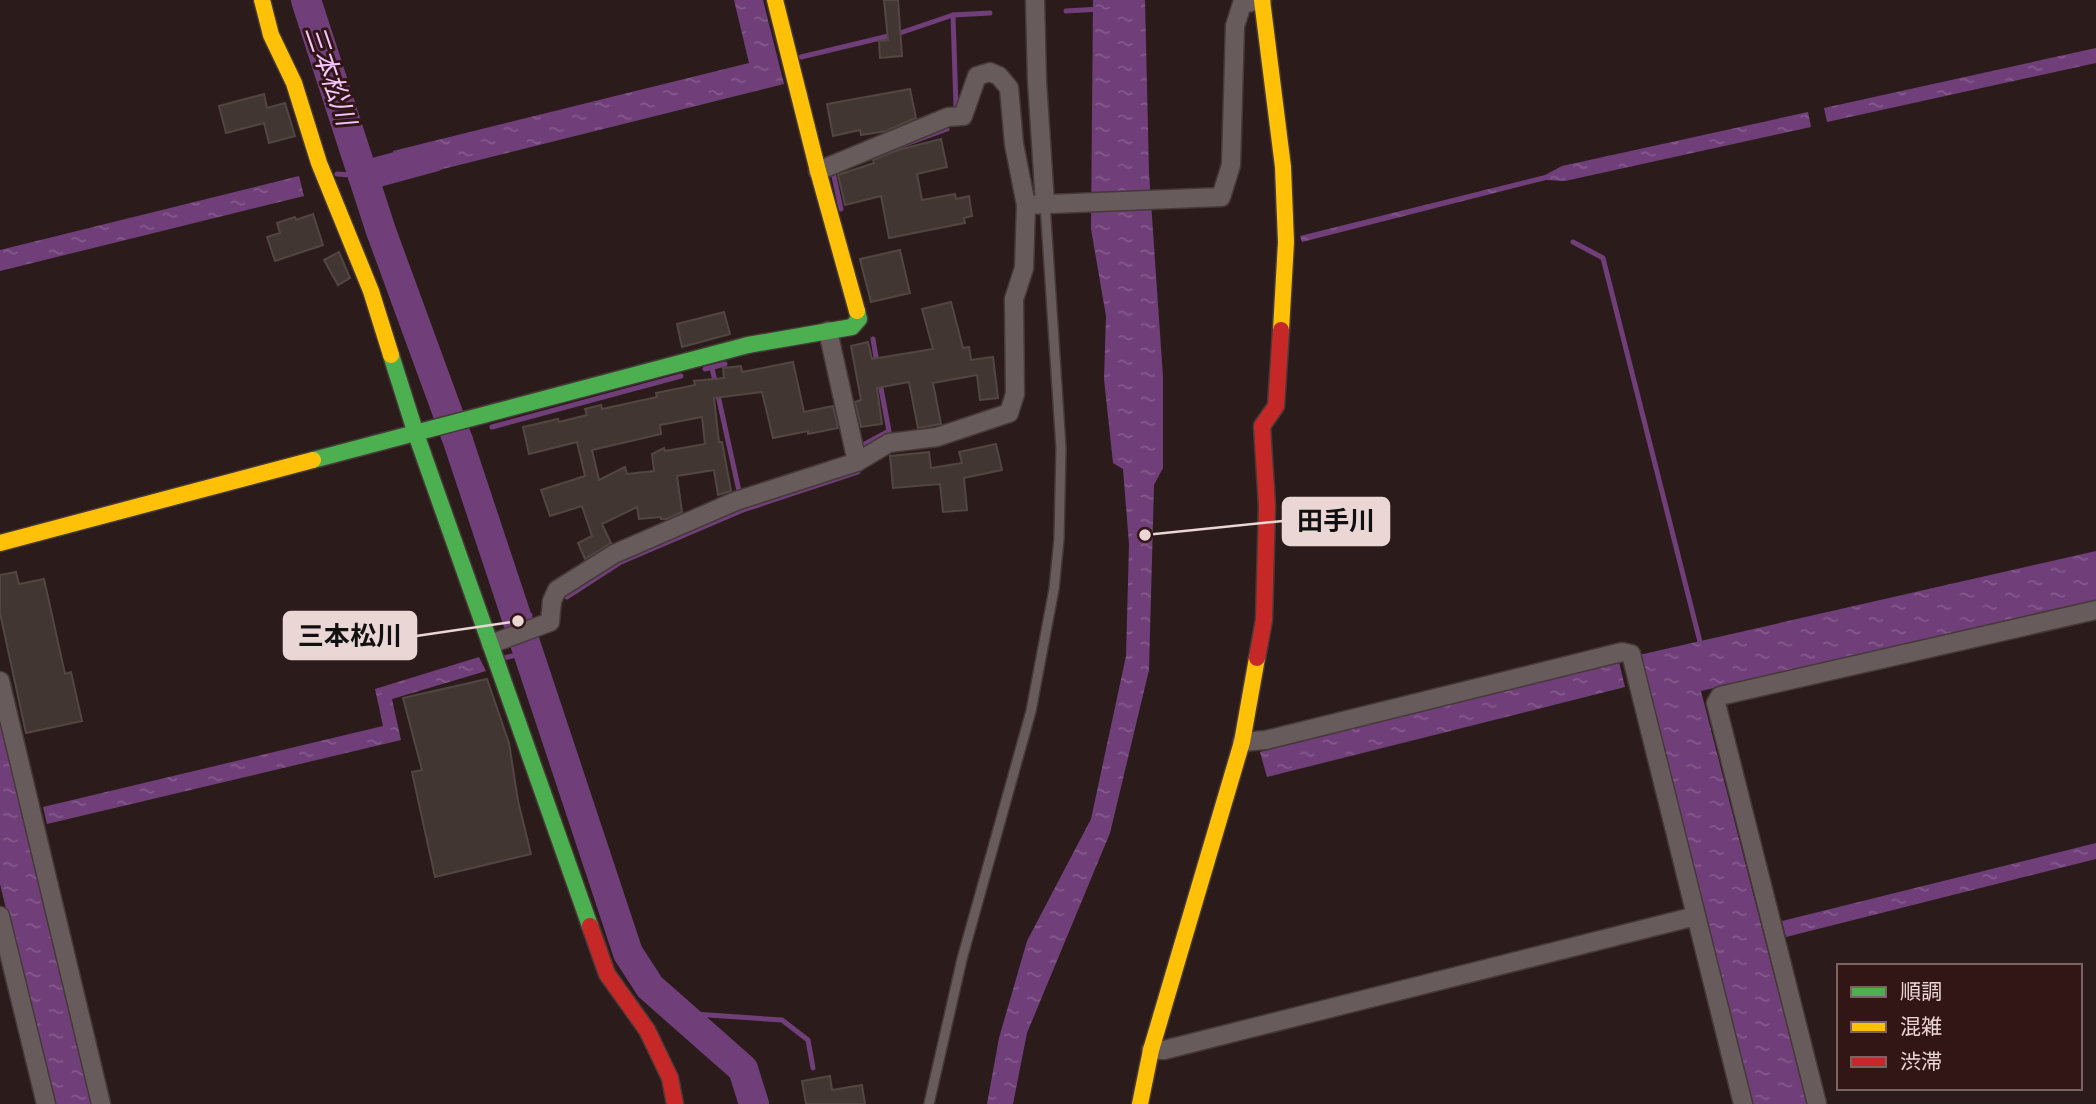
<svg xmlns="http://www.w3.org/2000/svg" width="2096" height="1104" viewBox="0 0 2096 1104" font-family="Lora,'Noto Sans JP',serif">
<defs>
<pattern id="water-ripples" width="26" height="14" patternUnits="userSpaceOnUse" patternTransform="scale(1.75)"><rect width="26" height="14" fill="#703f7a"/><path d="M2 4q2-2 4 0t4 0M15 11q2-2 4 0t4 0" fill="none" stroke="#855a8c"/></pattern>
</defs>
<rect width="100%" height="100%" fill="#2b1c1b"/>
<g fill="url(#water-ripples)">
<polygon points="734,0 763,0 784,84 403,179 400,172 395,173 390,159 395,158 393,151 749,63"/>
<polygon points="1093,0 1145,0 1149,173 1163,377 1163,468 1154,485 1149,670 1110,833 1027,1033 1013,1104 987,1104 999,1038 1027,941 1091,819 1126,656 1129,544 1123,469 1113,463 1104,379 1106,316 1091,229"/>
<polygon points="2096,48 2096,63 1827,122 1824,108"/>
<polygon points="1808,112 1811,127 1565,181 1546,180 1302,242 1300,236 1545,175 1562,166"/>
<polygon points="299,176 304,196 0,271 0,250"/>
<polygon points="2096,551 2096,600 1701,691 1807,1104 1752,1104 1639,655"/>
<polygon points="479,657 486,671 392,699 401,740 47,824 43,807 383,726 375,689"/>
<polygon points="1619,662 1625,687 1267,777 1260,752"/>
<polygon points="0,723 92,1104 53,1104 0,884"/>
<polygon points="2096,843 2096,859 1786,937 1782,921"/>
</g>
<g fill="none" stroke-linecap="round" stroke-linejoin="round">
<g stroke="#703f7a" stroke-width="5">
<polyline points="1066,11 1100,9"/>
<polyline points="953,15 956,107"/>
<polyline points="801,57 897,34 953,15 990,13"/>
<polyline points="895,148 947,129"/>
<polyline points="833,172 841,209"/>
<polyline points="337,174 363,176"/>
<polyline points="1573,242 1603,258 1700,642"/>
<polyline points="873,339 877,363"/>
<polyline points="712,368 739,491"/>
<polyline points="705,369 725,364"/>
<polyline points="492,427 681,376"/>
<polyline points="458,441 470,437"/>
<polyline points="863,445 889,431 880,383"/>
<polyline points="567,597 621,562 743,510 858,472"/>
<polyline points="518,621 530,615"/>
<polyline points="504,658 528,652"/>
<polyline points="679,1013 782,1020 808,1040 813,1068"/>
</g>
<g stroke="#703f7a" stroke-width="30">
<polyline points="306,0 381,231 458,441 628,953 650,987 743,1069 754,1104"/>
<polyline points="363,176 433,157"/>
</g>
</g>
<g fill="#423633" stroke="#524642" stroke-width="2" fill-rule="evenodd">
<polygon points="884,0 898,0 902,56 880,58 879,41 888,40"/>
<polygon points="910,89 916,118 886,131 861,135 860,130 833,136 827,104"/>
<polygon points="264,94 267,108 285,103 295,136 269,143 264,123 226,133 219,106"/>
<polygon points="941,139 947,167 917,174 922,200 955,194 956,199 969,196 972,216 964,218 965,223 889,238 881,196 845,205 838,175 874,163 873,160 898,150"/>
<polygon points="313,214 323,245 275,261 267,237 280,233 277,223 295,217 296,220"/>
<polygon points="900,250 910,293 871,302 860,259"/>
<polygon points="339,252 350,278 338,285 324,260"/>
<polygon points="951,302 963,348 969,347 971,360 993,357 998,398 980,400 977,375 933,383 941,424 918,428 909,382 877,388 882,424 861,427 855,402 861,400 851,346 868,342 872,359 933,349 922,309"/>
<polygon points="724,312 730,334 682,347 677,324"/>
<path d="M793 362 804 412 833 406 838 428 808 434V431L773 438 762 392 714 398 719 442H722L731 491 718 495 714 470 677 476 682 512 667 519H661V517L639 519 637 507 602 524 611 543 585 559 578 543 592 536 582 506 550 516 541 490 585 476 577 442 529 454 523 427 558 419 559 422 587 415 585 409 601 405 602 409 657 397 656 393 695 385 694 381 724 378 723 368 741 366 742 372ZM702 417 705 444 665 451 664 448 652 454 654 471 627 474 625 467 599 480 592 450 661 434 660 425Z"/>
<polygon points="996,444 1002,470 964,478 967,510 943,512 940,484 893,488 890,456 929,452 931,468 962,463 959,452"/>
<polygon points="16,572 19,584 44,579 65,674 71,672 82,721 26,733 0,613 0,575"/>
<polygon points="487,679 509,743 518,801 531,854 435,877 412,772 422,770 403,698"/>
<polygon points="830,1076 832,1090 862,1085 865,1104 806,1104 802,1081"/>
</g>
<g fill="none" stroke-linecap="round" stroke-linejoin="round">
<g stroke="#463938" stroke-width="12">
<polyline id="lane" points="929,1104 962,959 1031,711 1054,589 1059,539 1061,448 1045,204"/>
</g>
<g stroke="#463938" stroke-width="21">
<g id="street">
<polyline points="1035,0 1037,81 1045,204"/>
<polyline points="1026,205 1221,197 1231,165 1235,26 1242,4 1262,0"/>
<polyline points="828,331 857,462"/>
<polyline points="491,644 550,622 552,601 557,590 614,554 736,501 857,462 889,443 937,437 1009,413 1015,394 1014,299 1024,268 1026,205 1014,144 1009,88 999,76 990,72 977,76 963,116 948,117 818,171"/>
<polyline points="0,681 101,1104"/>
<polyline points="1242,742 1266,740 1622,652 1631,654 1743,1104"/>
<polyline points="0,916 46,1104"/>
<polyline points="1151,1050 1164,1050 1696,916"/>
<polyline points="1817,1104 1716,703 1720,696 2096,610"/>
</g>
</g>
<g stroke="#463938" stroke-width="19">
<g id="fast">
<polyline points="391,355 416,434 590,926"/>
<polyline points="313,460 748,345 852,327 859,319 857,311"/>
</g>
</g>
<g stroke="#463938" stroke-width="19">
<g id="slow">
<polyline points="262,0 271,35 294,83 319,163 371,291 391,355"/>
<polyline points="775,0 818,171 857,311"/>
<polyline points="1262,0 1283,167 1286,242 1281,330"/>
<polyline points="0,543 313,460"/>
<polyline points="1140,1104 1151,1050 1242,742 1257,658"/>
</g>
</g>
<g stroke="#463938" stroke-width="19">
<g id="jam">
<polyline points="1257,658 1264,620 1267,506 1262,426 1276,406 1281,330"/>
<polyline points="590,926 607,974 647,1030 670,1078 675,1104"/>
</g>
</g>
<use href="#lane" stroke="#675b5b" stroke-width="9"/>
<use href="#street" stroke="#675b5b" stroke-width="18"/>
<use href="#fast" stroke="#4caf50" stroke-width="16"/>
<use href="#slow" stroke="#ffc107" stroke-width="16"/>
<use href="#jam" stroke="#c62828" stroke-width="16"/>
</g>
<g text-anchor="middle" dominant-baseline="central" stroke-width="6" stroke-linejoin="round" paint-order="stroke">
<g font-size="26" font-style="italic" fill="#f3c6fd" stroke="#311615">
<text transform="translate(331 75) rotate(71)">三本松川</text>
</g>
</g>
<path fill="none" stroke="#ead6d5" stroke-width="2.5" d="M1145 535L1283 521M518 621L416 636"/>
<g fill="#ead6d5" stroke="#311615" stroke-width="2.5">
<circle cx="1145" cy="535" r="7"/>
<circle cx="518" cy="621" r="7"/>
</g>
<g fill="#ead6d5" stroke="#ead6d5" stroke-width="2.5">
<rect x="1283" y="498" width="106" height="47" rx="7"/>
<rect x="284" y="612" width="132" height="47" rx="7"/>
</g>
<g font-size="26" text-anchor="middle" font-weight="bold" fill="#111">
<text x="1336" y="530">田手川</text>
<text x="350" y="645">三本松川</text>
</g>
<rect x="1837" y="964" width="245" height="126" fill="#311615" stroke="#7b6362" stroke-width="2"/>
<rect x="1851" y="987" width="35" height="10" fill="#4caf50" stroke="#7b6362" stroke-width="2"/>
<text x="1900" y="999" font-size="21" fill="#ead6d5">順調</text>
<rect x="1851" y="1022" width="35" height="10" fill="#ffc107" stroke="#7b6362" stroke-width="2"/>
<text x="1900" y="1034" font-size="21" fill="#ead6d5">混雑</text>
<rect x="1851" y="1057" width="35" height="10" fill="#c62828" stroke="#7b6362" stroke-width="2"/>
<text x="1900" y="1069" font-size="21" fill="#ead6d5">渋滞</text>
</svg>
